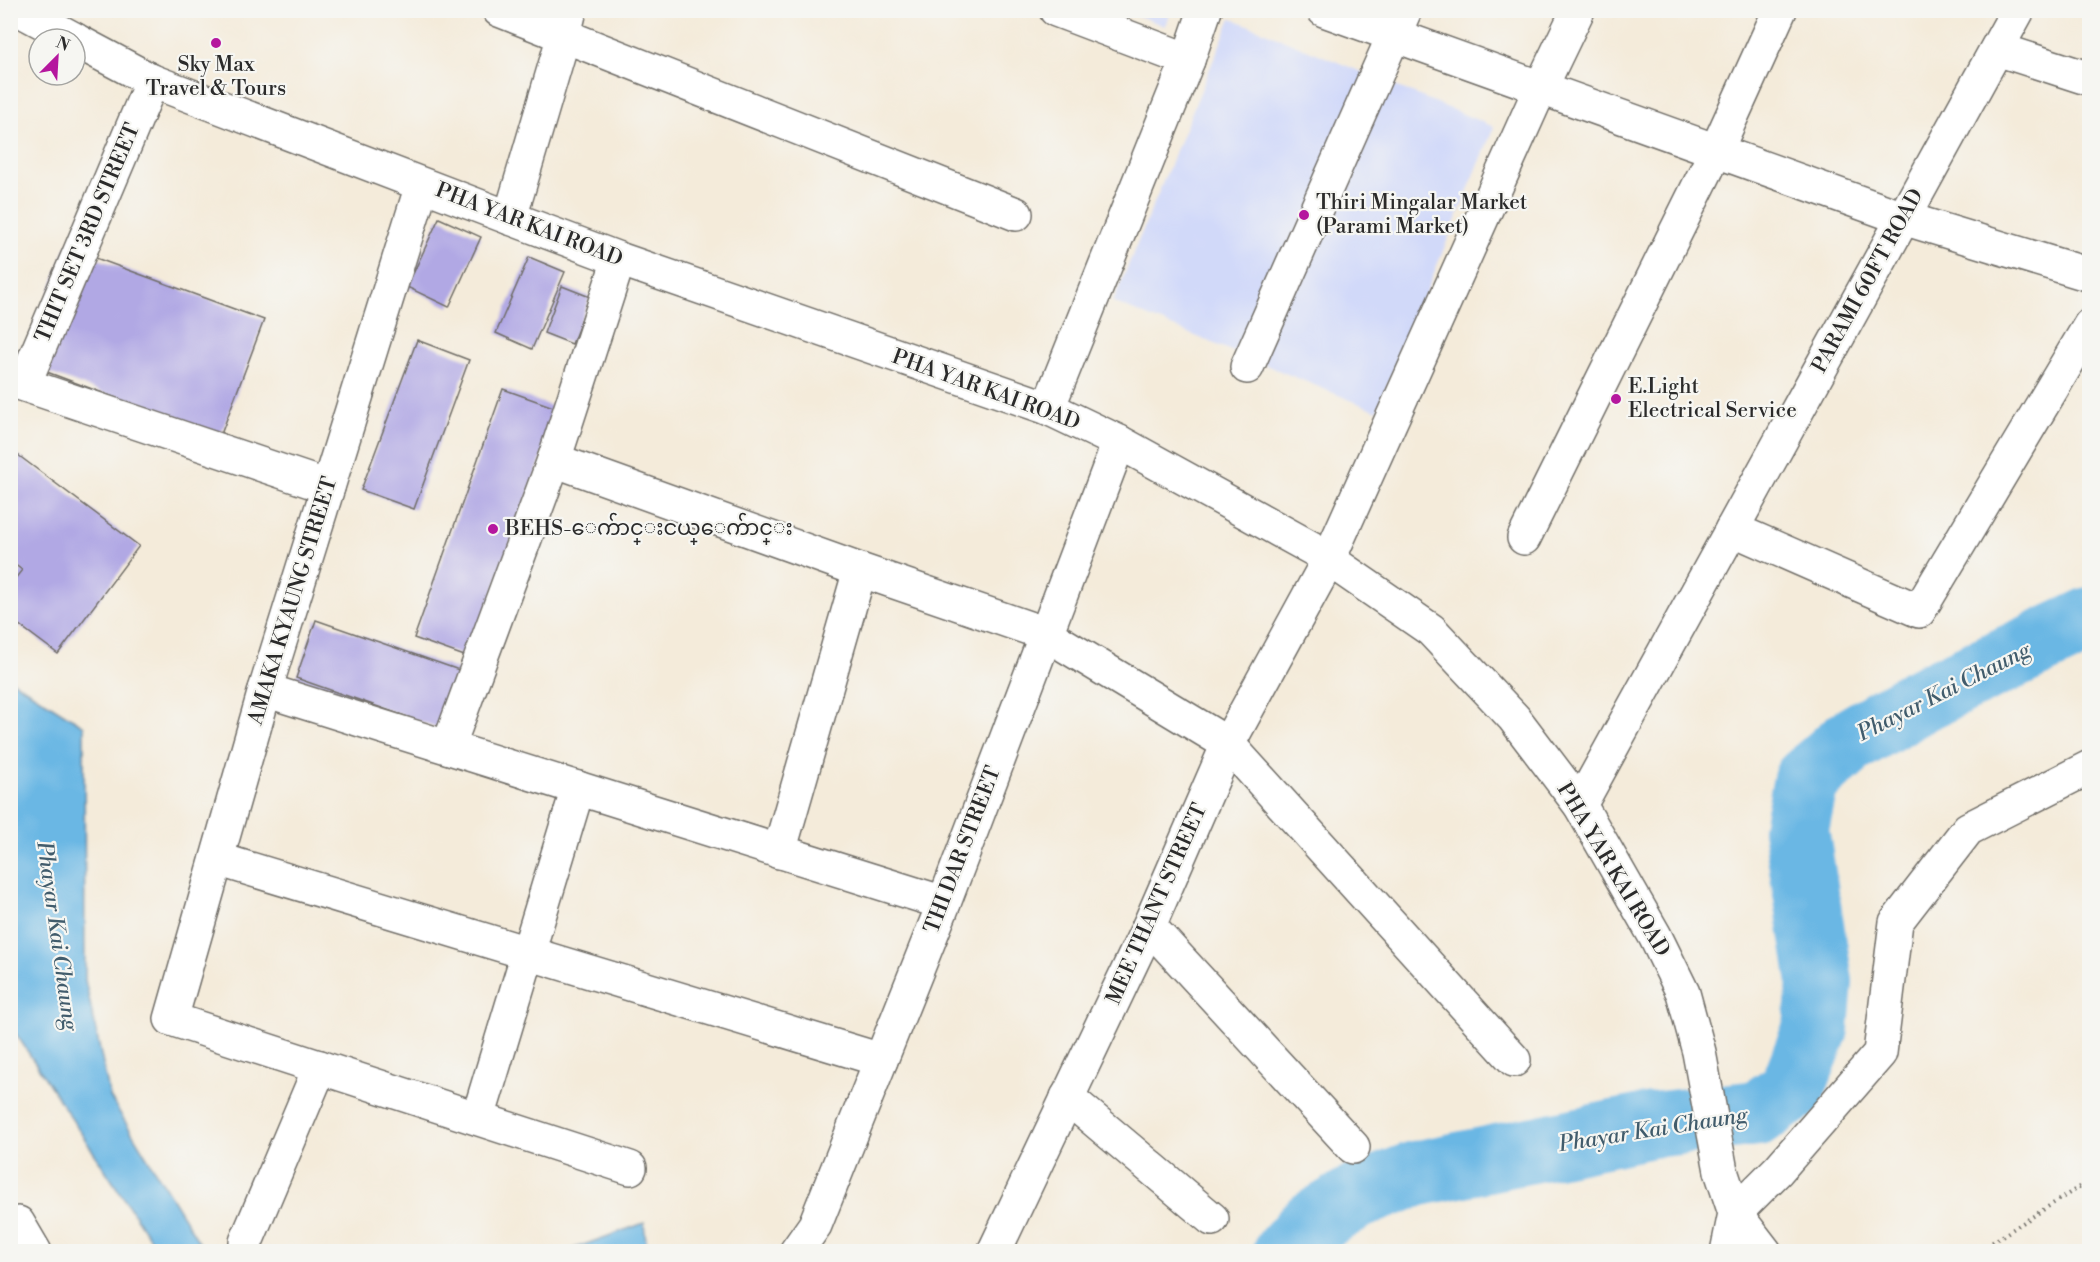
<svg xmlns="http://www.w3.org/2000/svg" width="2100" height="1262" viewBox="0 0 2100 1262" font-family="'Libre Bodoni','Noto Sans Myanmar',serif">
<rect width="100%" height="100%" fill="#f6f6f2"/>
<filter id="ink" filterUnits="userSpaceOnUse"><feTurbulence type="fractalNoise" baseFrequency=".0167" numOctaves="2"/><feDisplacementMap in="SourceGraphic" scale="12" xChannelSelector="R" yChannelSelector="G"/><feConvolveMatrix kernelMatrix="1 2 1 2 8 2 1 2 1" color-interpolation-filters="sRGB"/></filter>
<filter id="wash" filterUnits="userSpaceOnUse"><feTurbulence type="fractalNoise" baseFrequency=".008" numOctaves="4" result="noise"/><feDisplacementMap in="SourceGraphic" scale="24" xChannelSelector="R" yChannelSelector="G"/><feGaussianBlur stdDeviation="1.35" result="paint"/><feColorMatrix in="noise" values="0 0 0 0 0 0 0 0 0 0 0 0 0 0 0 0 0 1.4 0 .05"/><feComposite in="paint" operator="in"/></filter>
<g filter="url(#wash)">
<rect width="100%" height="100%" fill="#f4ebda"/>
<g fill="#d1d9f9">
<polygon points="1126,11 1170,10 1170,11 1165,26"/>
<polygon points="1231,18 1494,127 1377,411 1113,302"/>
</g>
<g fill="#6bb7e4" stroke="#4b7188" stroke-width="1.5">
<polygon points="11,680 84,726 85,980 110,1097 200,1244 207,1251 158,1251 11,1026"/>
<polygon points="644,1223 647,1251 566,1251 567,1251"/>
</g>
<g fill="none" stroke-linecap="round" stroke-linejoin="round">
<polyline stroke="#6bb7e4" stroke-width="66" points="1286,1252 1311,1224 1356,1197 1415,1174 1652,1125 1758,1113 1792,1090 1816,1028 1820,982 1796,829 1806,780 1850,741 1918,701 2090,620"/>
</g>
<g id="blocks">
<g fill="#b1a8e4">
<polygon points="439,218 481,237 449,307 407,287"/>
<polygon points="66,247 264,320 220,437 23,363"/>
<polygon points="529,257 565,272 532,349 496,333"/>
<polygon points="562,286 590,297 572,344 544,333"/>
<polygon points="417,340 469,360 414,509 361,490"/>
<polygon points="503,389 559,409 470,658 414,638"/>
<polygon points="10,449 139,546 58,654 10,618 10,585 22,570 10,561"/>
<polygon points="316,620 459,670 439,728 296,678"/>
</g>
</g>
</g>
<g filter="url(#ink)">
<use href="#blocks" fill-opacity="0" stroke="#716e68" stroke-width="1.5"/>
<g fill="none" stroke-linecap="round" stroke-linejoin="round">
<g stroke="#716e68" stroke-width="36">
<g id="minor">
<polyline points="499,10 1016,214"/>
<polyline points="1056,10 1188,60"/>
<polyline points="1324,10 1903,218 2090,275"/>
<polyline points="1997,49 2090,79"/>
<polyline points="422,185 265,690 171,1019 630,1168"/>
<polyline points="510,218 564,35 570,10"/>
<polyline points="1247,367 1405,10"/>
<polyline points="10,380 328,487"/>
<polyline points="24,384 152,81"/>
<polyline points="1048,408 1188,60 1205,10"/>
<polyline points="554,460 860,570 1046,634 1228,744 1514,1060"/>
<polyline points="1732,529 1919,611 2090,325"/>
<polyline points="1524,538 1716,151 1780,10"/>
<polyline points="265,690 944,903"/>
<polyline points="448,747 554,460 619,259"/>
<polyline points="1580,805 2018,10"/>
<polyline points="779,852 860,570"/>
<polyline points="217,859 881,1060"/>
<polyline points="1149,926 1353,1147"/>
<polyline points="1067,1097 1212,1219"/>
<polyline points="478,1118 578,788"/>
<polyline points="10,1227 18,1223 35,1252"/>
<polyline points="246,1242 320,1067"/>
<polyline points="796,1252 815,1225 881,1060 944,903 1119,442"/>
<polyline points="994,1252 1149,926 1228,744 1328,561 1540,89 1578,10"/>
<polyline points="1765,1252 1735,1213 1778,1170 1880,1053 1896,922 1968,829 2090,767"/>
</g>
</g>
<g stroke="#716e68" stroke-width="36">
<g id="major">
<polyline points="20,10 74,39"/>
<polyline points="75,40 152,81 510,218 619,259 1048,408 1119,442 1315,550 1431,630 1514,718 1580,805 1655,936 1683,993 1699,1052 1721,1171 1735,1213 1727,1252"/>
</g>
</g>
<polyline stroke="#716e68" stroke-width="4" stroke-dasharray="1.5 4.5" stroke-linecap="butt" points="1977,1252 2090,1180"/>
<use href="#minor" stroke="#fff" stroke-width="33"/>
<use href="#major" stroke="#fff" stroke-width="33"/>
</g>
</g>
<g fill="#b5179e" stroke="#f6f6f2" stroke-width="2">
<circle cx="216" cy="43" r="6"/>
<circle cx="1304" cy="215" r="6"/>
<circle cx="1616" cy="399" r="6"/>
<circle cx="493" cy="529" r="6"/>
</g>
<g text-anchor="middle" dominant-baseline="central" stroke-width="4.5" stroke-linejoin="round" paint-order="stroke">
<g font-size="21" fill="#2b2b2b" stroke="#f6f6f2" text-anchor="start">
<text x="216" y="65" text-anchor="middle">Sky Max<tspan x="216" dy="24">Travel &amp; Tours</tspan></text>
<text x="1316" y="203">Thiri Mingalar Market<tspan x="1316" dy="24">(Parami Market)</tspan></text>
<text x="1628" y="387">E.Light<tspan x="1628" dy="24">Electrical Service</tspan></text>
<text x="505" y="529">BEHS-ေက်ာင္းငယ္ေက်ာင္း</text>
</g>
<g font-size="21" fill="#2b2b2b" stroke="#f6f6f2">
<text transform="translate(529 225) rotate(21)">PHA YAR KAI ROAD</text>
<text transform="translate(88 233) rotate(-67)">THIT SET 3RD STREET</text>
<text transform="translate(1868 281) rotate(-61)">PARAMI 60FT ROAD</text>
<text transform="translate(986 390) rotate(20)">PHA YAR KAI ROAD</text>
<text transform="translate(293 601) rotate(-73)">AMAKA KYAUNG STREET</text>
<text transform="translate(963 850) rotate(-69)">THI DAR STREET</text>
<text transform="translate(1613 870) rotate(59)">PHA YAR KAI ROAD</text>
<text transform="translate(1157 904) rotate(-66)">MEE THANT STREET</text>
</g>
<g font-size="22" font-style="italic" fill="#415c6c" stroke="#f6f6f2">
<text transform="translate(1944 692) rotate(-27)">Phayar Kai Chaung</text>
<text transform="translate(57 936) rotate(82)">Phayar Kai Chaung</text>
<text transform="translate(1653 1130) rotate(-9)">Phayar Kai Chaung</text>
</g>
</g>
<rect width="2100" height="1262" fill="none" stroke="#f6f6f2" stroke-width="36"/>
<g transform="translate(57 57) rotate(24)"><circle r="28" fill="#f6f6f2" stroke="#a5a5a2" stroke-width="1.5"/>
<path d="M0-4.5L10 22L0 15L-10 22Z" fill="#b5179e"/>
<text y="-9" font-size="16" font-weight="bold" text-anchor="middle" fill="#2b2b2b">N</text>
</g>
</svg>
